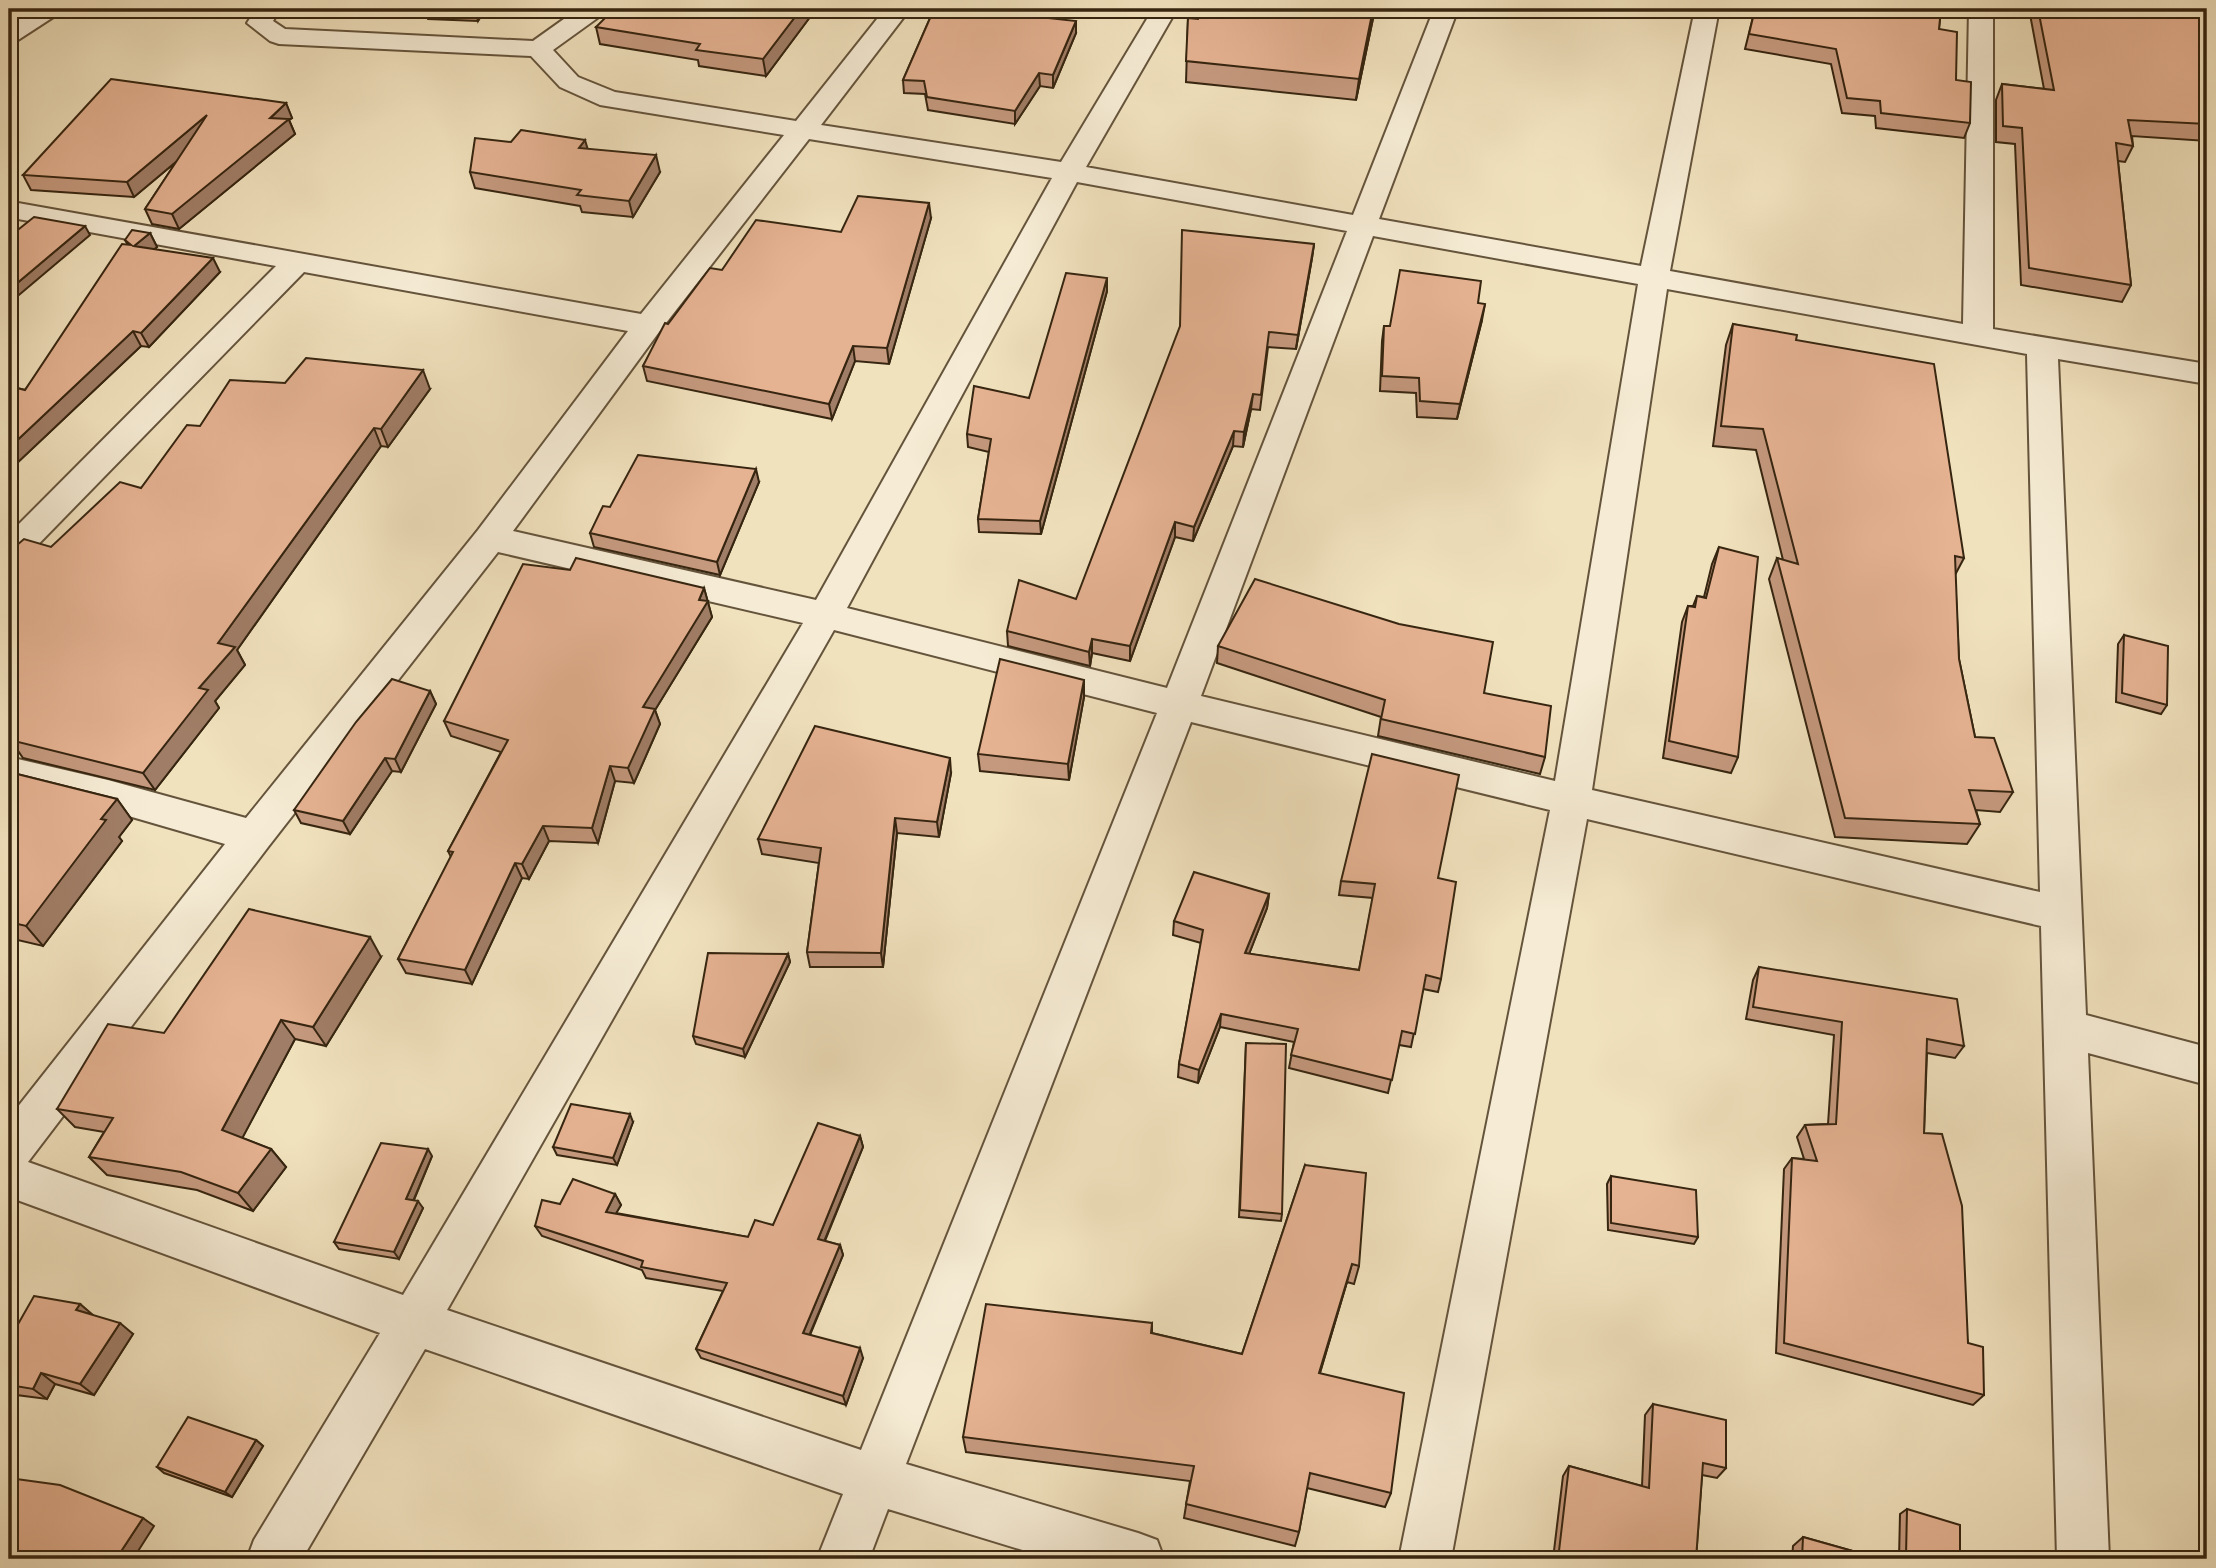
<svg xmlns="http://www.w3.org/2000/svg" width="2216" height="1568" viewBox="0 0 2216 1568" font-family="'IM FELL DW Pica',serif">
<rect width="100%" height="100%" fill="#f1e2be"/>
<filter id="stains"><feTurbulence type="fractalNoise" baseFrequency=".00286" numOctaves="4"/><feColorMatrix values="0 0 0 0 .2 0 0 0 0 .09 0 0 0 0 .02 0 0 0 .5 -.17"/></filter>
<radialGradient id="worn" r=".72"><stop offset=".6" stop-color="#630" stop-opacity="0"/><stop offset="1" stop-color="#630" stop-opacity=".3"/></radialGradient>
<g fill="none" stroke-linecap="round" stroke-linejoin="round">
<g stroke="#65543c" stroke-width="4">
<g id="minor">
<polygon points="33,9 61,9 58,14 18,40 9,42 9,24"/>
<path d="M256 9H280L273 21 285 29 533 41 578 9H606L603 14 553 50 578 77 615 92 796 121 885 9H910L821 125 1061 162 1153 9H1177L1086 167 1353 215 1434 9H1458L1379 219 1641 266 1695 9H1719L1670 271 1963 324 1969 9H1993V329L2207 364V384L2058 359 2086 1015 2207 1047V1085L2088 1053 2109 1559H2057L2041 926 1587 819 1451 1559H1399L1550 810 1191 722 906 1464 1138 1533 1157 1540 1164 1559H1052L888 1509 869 1559H817L843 1494 425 1349 302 1559H247L254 1540 380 1333 9 1197V1118L225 844 108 810 9 787V757L108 780 246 818 478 530 628 331 304 272 21 562 9 566V534L276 266 18 219 9 221V205L18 203 641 314 784 135 600 105 560 87 531 56 279 44 270 41 247 23ZM809 139 1052 178 816 600 513 531 659 332ZM1077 182 1347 231 1167 688 847 608ZM1373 236 1638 284 1555 781 1201 696ZM1667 289 2027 354 2040 892 1592 790ZM498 552 803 623 403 1295 28 1162 268 847ZM834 630 1157 713 861 1450 447 1310Z"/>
</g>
</g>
<use href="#minor" fill="#f6ecd5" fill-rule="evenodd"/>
</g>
<g fill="#c5997e" stroke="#362510" stroke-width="2">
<polygon points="424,9 485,9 478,21 428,19"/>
<polygon points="816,9 766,76 699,66 698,60 600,44 596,27"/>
<polygon points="934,9 1009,9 1009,13 1076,33 1053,88 1040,86 1015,124 928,110 925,94 904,93 903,80"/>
<polygon points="1375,9 1356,100 1186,82 1188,18 1198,19"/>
<polygon points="1755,9 1941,9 1939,29 1970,123 1964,138 1876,128 1875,116 1842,113 1831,64 1745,49"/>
<polygon points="2029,9 2207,9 2207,141 2132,136 2133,146 2125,162 2118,161 2131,285 2122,302 2021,285 2015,144 1996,142 1996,100 2002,84 2044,89"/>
<polygon points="286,103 292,118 289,120 295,134 179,229 152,224 145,209 176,162 134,197 31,190 23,175"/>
<polygon points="587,149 660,172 633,217 582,212 580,206 475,188 470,172"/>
<polygon points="931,218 889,364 855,361 832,419 647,381 643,366 668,324 722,270 841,232"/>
<polygon points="150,233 157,247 154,249 220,272 149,347 141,346 15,465 9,460 9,386 25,390 128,245 125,240"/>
<polygon points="1314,244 1312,258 1296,349 1268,347 1260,410 1251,409 1243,447 1233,446 1193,541 1175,537 1130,661 1092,653 1090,666 1008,646 1007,631 1076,599"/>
<polygon points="1107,291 1041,534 979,532 978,519 989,452 968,447 967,434 1029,398"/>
<polygon points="1478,303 1482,320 1457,419 1417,417 1416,393 1380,391 1382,341 1384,326 1390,326"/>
<polygon points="1733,324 1796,340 1964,558 1955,575 1959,659 1975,737 2013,792 2000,812 1976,810 1980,824 1967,844 1835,837 1769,579 1777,558 1783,560 1756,450 1713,446 1726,345"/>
<polygon points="430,389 388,447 381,446 237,650 245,665 215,701 219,708 155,790 23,758 16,748 9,747 9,552 51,547 141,488 200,426"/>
<polygon points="759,482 720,575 594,547 590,533 610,507"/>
<polygon points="1719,547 1738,757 1731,773 1663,758 1682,622 1688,606 1693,606 1697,596 1704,597 1712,564"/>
<polygon points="704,588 712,617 655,710 660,724 634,783 615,781 598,843 549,841 529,879 522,878 472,984 406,973 398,959 451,857 448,851 501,752 451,736 444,721"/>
<polygon points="2124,635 2167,705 2161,714 2116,702 2118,644"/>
<polygon points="1218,646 1484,693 1545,757 1540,774 1378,736 1381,717 1217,663"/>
<polygon points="430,691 436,704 401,772 392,771 350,834 301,823 294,810"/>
<polygon points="1084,697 1069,780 980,771 978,754"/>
<polygon points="9,772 117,799 132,820 119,837 122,841 43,946 9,938"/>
<polygon points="951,773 939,837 897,833 883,967 810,967 807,952 819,863 762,854 758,839"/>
<polygon points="1438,878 1441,979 1438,992 1423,989 1411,1047 1399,1045 1388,1093 1289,1068 1294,1042 1220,1027 1198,1083 1178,1077 1179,1064 1201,943 1173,935 1174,921 1269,894 1267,908 1249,954 1359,970 1373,898 1339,895 1341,881"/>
<polygon points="788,954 790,962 745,1057 696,1044 693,1036"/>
<polygon points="381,957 326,1046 295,1039 242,1138 271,1149 286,1167 253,1211 197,1190 107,1175 89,1157 104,1132 75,1127 57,1109 164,1033"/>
<polygon points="1759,967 1964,1046 1955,1058 1927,1053 1924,1133 1968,1343 1984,1395 1973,1405 1776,1353 1784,1169 1792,1158 1804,1159 1797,1137 1805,1125 1828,1124 1834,1035 1746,1019 1753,980"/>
<polygon points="1246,1043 1282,1214 1281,1221 1239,1217"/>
<polygon points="2207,1112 2207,1149 2199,1120"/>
<polygon points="633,1122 617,1165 557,1155 553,1147"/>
<polygon points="860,1136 863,1147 825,1241 840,1245 843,1255 810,1335 863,1358 846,1405 701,1358 696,1349 723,1291 646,1278 642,1270 542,1236 535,1226 560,1204 615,1194 621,1205 616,1213 748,1237 773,1225"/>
<polygon points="432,1156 414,1200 423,1208 399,1259 339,1249 334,1242"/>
<polygon points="1305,1165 1359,1266 1354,1284 1347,1282 1320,1373 1391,1493 1385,1507 1307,1488 1299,1532 1295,1546 1184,1518 1190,1481 966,1452 963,1437 1152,1323 1152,1333 1242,1354"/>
<polygon points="1611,1176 1698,1237 1694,1244 1608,1230 1607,1184"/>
<polygon points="80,1304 92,1315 133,1334 94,1395 55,1384 47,1399 9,1394 9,1333 13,1333"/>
<polygon points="1653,1404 1726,1468 1717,1478 1702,1475 1696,1559 1553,1559 1563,1476 1569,1466 1642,1486 1645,1415"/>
<polygon points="256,1440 263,1446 232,1497 164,1473 157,1467"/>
<polygon points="1907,1509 1960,1559 1899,1559 1900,1514"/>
<polygon points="1803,1537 1881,1559 1792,1559 1793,1546"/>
</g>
<g fill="#a07d66" stroke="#362510" stroke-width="2">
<polygon points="475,9 485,9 478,21"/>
<polygon points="801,9 816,9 766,76 763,59"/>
<polygon points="1005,9 1009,9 1009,14 1003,13"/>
<polygon points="1373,9 1375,9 1356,100 1359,79"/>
<polygon points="1076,21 1076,33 1053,88 1053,75"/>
<polygon points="1039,73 1040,86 1015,124 1015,111"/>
<polygon points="286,103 292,118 289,120 295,134 179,229 172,214"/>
<polygon points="207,115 214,130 134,197 127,182"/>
<polygon points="585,140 590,157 579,148"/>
<polygon points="656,155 660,172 633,217 629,201"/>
<polygon points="929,203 931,218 889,364 887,348"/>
<polygon points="85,226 90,235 13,300 9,293 9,290"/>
<polygon points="150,233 157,247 141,260 134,246"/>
<polygon points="1314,244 1312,258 1296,349 1298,335"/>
<polygon points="213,258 220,272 149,347 141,333"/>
<polygon points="1107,278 1107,291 1041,534 1040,521"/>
<polygon points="1485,304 1482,320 1457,419 1460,404"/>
<polygon points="133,331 141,346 15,465 9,456 9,448"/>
<polygon points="853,346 855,361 832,419 829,404"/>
<polygon points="423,370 430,389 388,447 381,429"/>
<polygon points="1253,394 1251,409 1243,447 1244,432"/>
<polygon points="374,428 381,446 237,650 245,665 215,701 219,708 155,790 143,773 199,688 218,643"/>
<polygon points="1234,431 1233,446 1193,541 1194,527"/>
<polygon points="756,469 759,482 720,575 717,562"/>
<polygon points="1175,522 1175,537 1130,661 1130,646"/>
<polygon points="704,588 712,617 655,710 660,724 634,783 628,768 643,707 699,600"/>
<polygon points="1092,639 1092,653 1090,666 1089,652"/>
<polygon points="1084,680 1084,697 1069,780 1068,764"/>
<polygon points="430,691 436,704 401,772 395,759"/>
<polygon points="385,758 392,771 350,834 343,821"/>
<polygon points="950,758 951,773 939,837 937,822"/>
<polygon points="610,766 615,781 598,843 592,828"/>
<polygon points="117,799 132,820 119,837 122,841 43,946 26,926 101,819"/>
<polygon points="895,818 897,833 883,967 881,953"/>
<polygon points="543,826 549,841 529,879 522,864"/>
<polygon points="515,863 522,878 472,984 465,970"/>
<polygon points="1269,894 1267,908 1244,967 1245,953"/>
<polygon points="370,937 381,957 326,1046 313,1027"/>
<polygon points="788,954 790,962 745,1057 743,1049"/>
<polygon points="1221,1014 1220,1027 1198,1083 1199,1070"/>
<polygon points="281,1020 295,1039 237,1148 222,1130"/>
<polygon points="630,1114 633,1122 617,1165 613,1158"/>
<polygon points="860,1136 863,1147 821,1249 818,1239"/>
<polygon points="271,1149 286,1167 253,1211 238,1193"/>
<polygon points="428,1149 432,1156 411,1206 406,1199"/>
<polygon points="615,1194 621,1205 611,1222 606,1212"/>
<polygon points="418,1201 423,1208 399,1259 394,1252"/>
<polygon points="840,1245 843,1255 806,1343 803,1333"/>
<polygon points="1352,1264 1347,1282 1315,1389 1319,1373"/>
<polygon points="80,1304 93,1315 76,1310"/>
<polygon points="120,1323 133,1334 94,1395 80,1384"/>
<polygon points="860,1348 863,1358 846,1405 843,1396"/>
<polygon points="41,1373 55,1384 47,1399 33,1389"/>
<polygon points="256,1440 263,1446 232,1497 225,1492"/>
<polygon points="143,1518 154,1526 133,1559 116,1559"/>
</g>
<g fill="#e5b292" stroke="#362510" stroke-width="2">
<polygon points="614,9 801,9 763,59 696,50 700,44 596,27"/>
<polygon points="934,9 1005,9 1003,13 1076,21 1053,75 1039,73 1015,111 927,97 924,81 903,80"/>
<polygon points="1200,9 1373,9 1359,79 1186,61 1188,18 1198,19"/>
<polygon points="1755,9 1941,9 1939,29 1957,32 1956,80 1971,82 1970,123 1881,113 1880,101 1847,98 1836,49 1749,34"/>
<polygon points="2038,9 2207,9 2207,124 2128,120 2133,146 2116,143 2131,285 2029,268 2022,128 2003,126 2002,84 2054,90"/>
<polygon points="111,79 286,103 270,118 289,119 172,214 145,209 207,115 127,182 23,175"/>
<polygon points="521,130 585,140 579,148 656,155 629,201 577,195 581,190 470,172 475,138 511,142"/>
<polygon points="858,196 929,203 887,348 853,346 829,404 643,366 665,323 668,324 710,268 722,270 756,220 841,232"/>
<polygon points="34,217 85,226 9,290 9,237"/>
<polygon points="132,230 150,233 134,246 213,258 141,333 133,331 9,448 9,386 25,390 122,244 131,245 125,240"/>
<polygon points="1182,230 1314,244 1298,335 1269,332 1261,395 1253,394 1244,432 1234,431 1194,527 1175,522 1130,646 1092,639 1089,652 1007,631 1019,580 1076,599 1180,326"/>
<polygon points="1400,270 1481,281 1478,303 1485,304 1460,404 1420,401 1419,378 1382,376 1384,326 1390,326"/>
<polygon points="1066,273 1107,278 1040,521 978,519 991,439 967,434 974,386 1029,398"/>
<polygon points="1733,324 1797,335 1796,340 1934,364 1964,558 1955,556 1959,659 1975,737 1994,738 2013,792 1969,790 1980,824 1845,818 1777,558 1798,564 1763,429 1721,426"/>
<polygon points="306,358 423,370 381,429 374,428 218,643 235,647 199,688 208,690 143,773 10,740 16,733 9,732 9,552 24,539 51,547 120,482 141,488 187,425 200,426 230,380 285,383"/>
<polygon points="638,455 756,469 717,562 590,533 603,506 610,507"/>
<polygon points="1719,547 1758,557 1738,757 1669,741 1688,606 1695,607 1697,596 1706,598"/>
<polygon points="576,558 704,588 699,600 708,601 643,707 655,709 628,768 610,766 592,828 543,826 522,864 515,863 465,970 398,959 453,852 448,851 508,740 444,721 523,564 570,570"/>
<polygon points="1255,579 1399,624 1493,642 1484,693 1551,706 1545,757 1381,719 1385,700 1218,646"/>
<polygon points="2124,635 2168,646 2167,705 2122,693"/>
<polygon points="1000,659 1084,680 1068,764 978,754"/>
<polygon points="392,679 430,691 395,759 385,758 343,821 294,810 356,722"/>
<polygon points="815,726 950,758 937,822 895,818 881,953 807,952 821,848 758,839"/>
<polygon points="1372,754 1459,775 1438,878 1456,882 1441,979 1426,975 1415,1034 1402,1031 1392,1080 1291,1055 1298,1029 1221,1014 1199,1070 1179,1064 1203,930 1174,921 1194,872 1269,894 1245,953 1359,970 1375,884 1341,881"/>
<polygon points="9,772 117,799 101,819 106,820 26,926 9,922"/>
<polygon points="249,909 370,937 313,1027 281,1020 222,1130 271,1149 238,1193 181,1172 89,1157 113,1118 57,1109 108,1024 164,1033"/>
<polygon points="708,953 788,954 743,1049 693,1036"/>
<polygon points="1759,967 1957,999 1964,1046 1927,1039 1924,1133 1942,1134 1962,1206 1968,1343 1983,1347 1984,1395 1784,1343 1792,1158 1817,1161 1805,1125 1836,1124 1842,1022 1753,1007"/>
<polygon points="1246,1043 1286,1044 1282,1214 1240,1210"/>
<polygon points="571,1104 630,1114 613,1158 553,1147"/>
<polygon points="818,1123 860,1136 818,1239 840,1245 803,1333 860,1348 843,1396 696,1349 727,1283 641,1267 643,1261 535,1226 542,1200 560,1204 573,1179 615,1194 606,1212 748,1237 755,1220 773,1225"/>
<polygon points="381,1143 428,1149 406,1199 418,1201 394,1252 334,1242"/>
<polygon points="1305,1165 1366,1173 1359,1266 1352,1264 1319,1373 1404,1393 1391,1493 1310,1473 1299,1532 1186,1504 1194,1466 963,1437 986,1304 1152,1323 1151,1333 1242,1354"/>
<polygon points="1611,1176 1696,1190 1698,1237 1611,1223"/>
<polygon points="34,1296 80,1304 76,1310 120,1323 80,1384 41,1373 33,1389 9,1385 9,1333 13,1333"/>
<polygon points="1653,1404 1726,1420 1726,1468 1703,1463 1696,1559 1586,1559 1559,1551 1569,1466 1649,1488"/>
<polygon points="188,1417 256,1440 225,1492 157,1467"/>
<polygon points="9,1478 60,1485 143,1518 116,1559 9,1559"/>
<polygon points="1907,1509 1960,1525 1960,1559 1916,1559 1906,1556"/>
<polygon points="1803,1537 1881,1559 1802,1559"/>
</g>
<rect width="2216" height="1568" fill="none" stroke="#f1e2be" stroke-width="35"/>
<rect x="10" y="10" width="2195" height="1547" fill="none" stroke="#362510" stroke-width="3.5"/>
<rect x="18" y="18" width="2181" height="1533" fill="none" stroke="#362510" stroke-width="2"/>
<rect width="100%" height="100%" filter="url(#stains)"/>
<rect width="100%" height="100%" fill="url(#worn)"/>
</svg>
